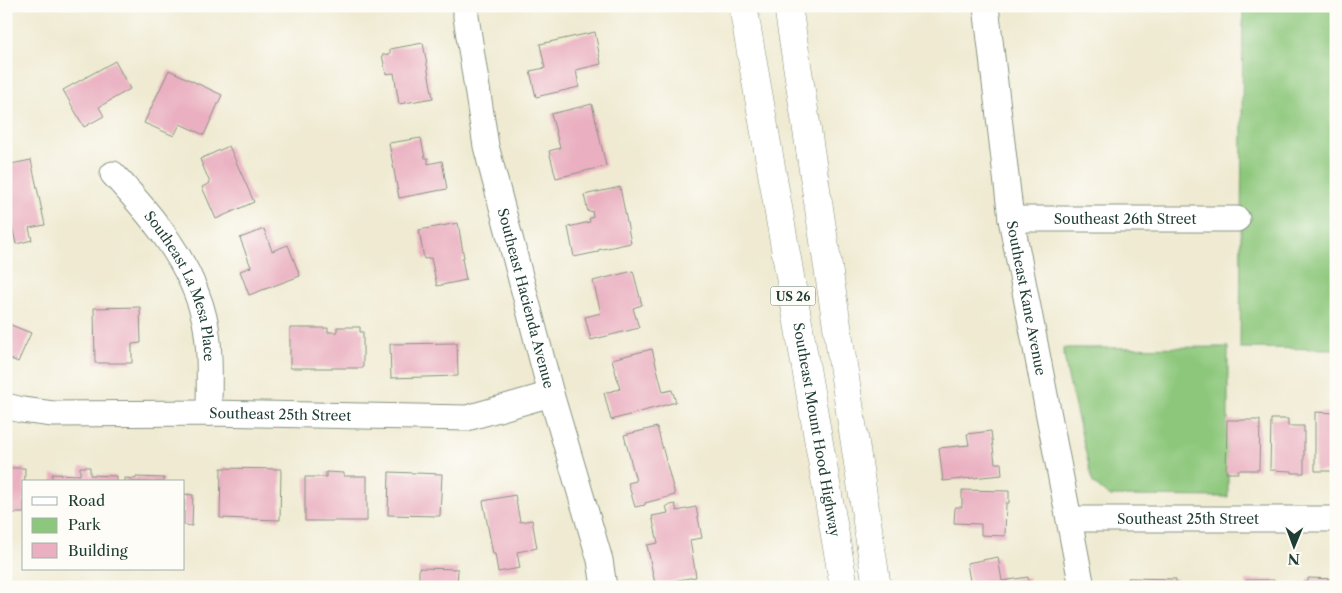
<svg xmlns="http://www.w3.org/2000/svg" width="1342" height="593" viewBox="0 0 1342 593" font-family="'Libre Caslon Text',serif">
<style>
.green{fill:#8dc77c;stroke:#568258}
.building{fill:#eab0c1}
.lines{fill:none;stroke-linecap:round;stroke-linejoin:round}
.street-casing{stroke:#879482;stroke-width:27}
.highway-casing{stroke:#879482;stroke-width:29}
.street{stroke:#fff;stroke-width:25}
.highway{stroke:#fff;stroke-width:28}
.labels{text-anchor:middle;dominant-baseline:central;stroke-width:4.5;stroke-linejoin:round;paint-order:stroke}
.shield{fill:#fdfcf7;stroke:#62766e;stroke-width:1}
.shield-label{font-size:12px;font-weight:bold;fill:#1f3d34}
.street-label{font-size:14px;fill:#1f3d34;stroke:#fdfcf7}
</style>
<rect width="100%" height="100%" fill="#fdfcf7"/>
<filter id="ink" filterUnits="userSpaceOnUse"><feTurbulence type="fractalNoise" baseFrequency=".02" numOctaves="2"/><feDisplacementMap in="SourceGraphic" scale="10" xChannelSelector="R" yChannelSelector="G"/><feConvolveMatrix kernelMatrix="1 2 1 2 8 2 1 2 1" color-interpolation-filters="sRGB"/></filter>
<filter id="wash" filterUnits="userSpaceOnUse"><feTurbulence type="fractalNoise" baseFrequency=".0096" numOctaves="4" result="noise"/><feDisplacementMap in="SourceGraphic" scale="20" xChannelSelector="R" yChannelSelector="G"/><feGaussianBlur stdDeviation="1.12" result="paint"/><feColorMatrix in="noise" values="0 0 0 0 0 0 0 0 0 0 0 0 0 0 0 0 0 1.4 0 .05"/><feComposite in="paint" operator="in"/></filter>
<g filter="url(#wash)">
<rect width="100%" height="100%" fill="#efead1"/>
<path class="green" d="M1243,6H1336V349L1240,348Z
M1228,347V497L1109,496L1093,483L1067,373L1063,348Z"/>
<g id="blocks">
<path class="building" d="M595,32L601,64L576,70L579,87L536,97L530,71L545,68L540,44Z
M423,43L433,98L399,104L394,73L386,74L382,55L390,54V49Z
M115,61L130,89L99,107L104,116L84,127L63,90Z
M169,70L222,95L204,135L180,124L174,136L144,123Z
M592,104L606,166L556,178L549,151L560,148L551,114Z
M421,138L425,158H428V164L442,161L447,189L399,198L389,143Z
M229,146L254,202L216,219L202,187L210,183L200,159Z
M31,160L45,225L29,228L32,240L16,244L10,217H6V165Z
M620,187L631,243L598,250V252L574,257L568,227L590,222L589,219L593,217L592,211L588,212L584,195Z
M458,223L464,258H462L466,280L437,286L431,258L424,259L419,230Z
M264,229L272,251L288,245L300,276L249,295L240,271L251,267L240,238Z
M633,271L642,305L633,308L639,328L591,340L585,317L601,313L593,281Z
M140,307L141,343L132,344V363H95L94,308Z
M6,323L31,333L18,362L6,357Z
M337,327H360V332H363V368H290V328H328V332H337Z
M457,343L458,376L391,378L390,344Z
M652,349L663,392L672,390L676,402L611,420L604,393L620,389L612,359Z
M1315,412L1336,413V471H1315Z
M1271,419H1288V426H1304V473H1292V471L1270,470Z
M1227,420H1260L1259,470H1238V473H1226Z
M657,427L675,495L645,503V505L635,507L628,483L636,481L624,435Z
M991,431L995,463H1001L1002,475L943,481L939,448L969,445L967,434Z
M80,467H90V475L116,476V482H52V474L80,475Z
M6,468H25L24,513H6Z
M221,468L281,469L280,520L220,518Z
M326,472L344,473V476H367V521H305V477H326Z
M389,472L442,474L440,516L388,515Z
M136,477L164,478V482H125V478L136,479Z
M962,490L1009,491V503H1006L1005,536L981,535V524L954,523L955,507H962Z
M184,494L193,495L192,526L184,525Z
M515,495L520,522L532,520L537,548L517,552L520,568L498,572L495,554H493L483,501Z
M675,504L677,511L696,507L702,538L690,540L696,577L655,584L647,545L658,543L652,516L668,513L666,506Z
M998,557L1002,581L1028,577L1030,587H971L967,563Z
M419,568L458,569L457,587H419Z
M1128,578L1176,579V587H1128Z
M1308,578L1336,579V587H1300L1301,582H1308Z
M1246,580H1274V587H1246Z"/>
</g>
</g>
<g filter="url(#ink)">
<use href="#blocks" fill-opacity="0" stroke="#879482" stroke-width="1"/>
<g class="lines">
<g class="street-casing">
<g id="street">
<path id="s1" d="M466,6V17L486,146L551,394L600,560L604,587"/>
<path id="s2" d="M986,6L1011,219L1082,587"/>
<path id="s3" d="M113,174C152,216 192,263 205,321C211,351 209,382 209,413"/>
<path id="s4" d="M1011,219H1237"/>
<path id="s5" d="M6,406L22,410L53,414L209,413L467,418L551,394"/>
<path id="s6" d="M1069,519H1336"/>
</g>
</g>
<g class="highway-casing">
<g id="highway">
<path id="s7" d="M743,6L844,587"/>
<path d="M788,6L877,587"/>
</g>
</g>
<use href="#street" class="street"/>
<use href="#highway" class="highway"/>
</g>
</g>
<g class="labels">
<rect class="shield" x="770.5" y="286.5" width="45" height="19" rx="4"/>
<g class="shield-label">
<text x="793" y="296">US 26</text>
</g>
<g class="street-label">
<text stroke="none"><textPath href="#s4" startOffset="114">Southeast 26th Street</textPath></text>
<text stroke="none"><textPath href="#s3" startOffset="134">Southeast La Mesa Place</textPath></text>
<text stroke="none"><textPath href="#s1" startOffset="299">Southeast Hacienda Avenue</textPath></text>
<text stroke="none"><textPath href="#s2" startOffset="295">Southeast Kane Avenue</textPath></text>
<text stroke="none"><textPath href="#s5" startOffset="275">Southeast 25th Street</textPath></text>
<text stroke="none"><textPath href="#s7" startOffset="430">Southeast Mount Hood Highway</textPath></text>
<text stroke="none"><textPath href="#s6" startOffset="119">Southeast 25th Street</textPath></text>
</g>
</g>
<rect width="1342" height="593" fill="none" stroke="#fdfcf7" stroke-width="25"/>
<rect x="22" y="480" width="162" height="90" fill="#fdfcf7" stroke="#a4b0a9"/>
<rect x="32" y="497" width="25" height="8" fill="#ffffff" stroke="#a4b0a9"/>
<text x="68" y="506" font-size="15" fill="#1f3d34">Road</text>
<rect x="32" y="518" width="25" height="15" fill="#8dc77c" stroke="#a4b0a9"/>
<text x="68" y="530" font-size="15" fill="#1f3d34">Park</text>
<rect x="32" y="543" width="25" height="15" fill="#eab0c1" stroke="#a4b0a9"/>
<text x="68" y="556" font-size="15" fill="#1f3d34">Building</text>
<g transform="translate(1294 546) rotate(181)" stroke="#fdfcf7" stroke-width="4" paint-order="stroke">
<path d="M0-4L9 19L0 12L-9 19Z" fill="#1f3d34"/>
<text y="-8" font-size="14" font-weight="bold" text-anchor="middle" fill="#1f3d34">N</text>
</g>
</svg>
